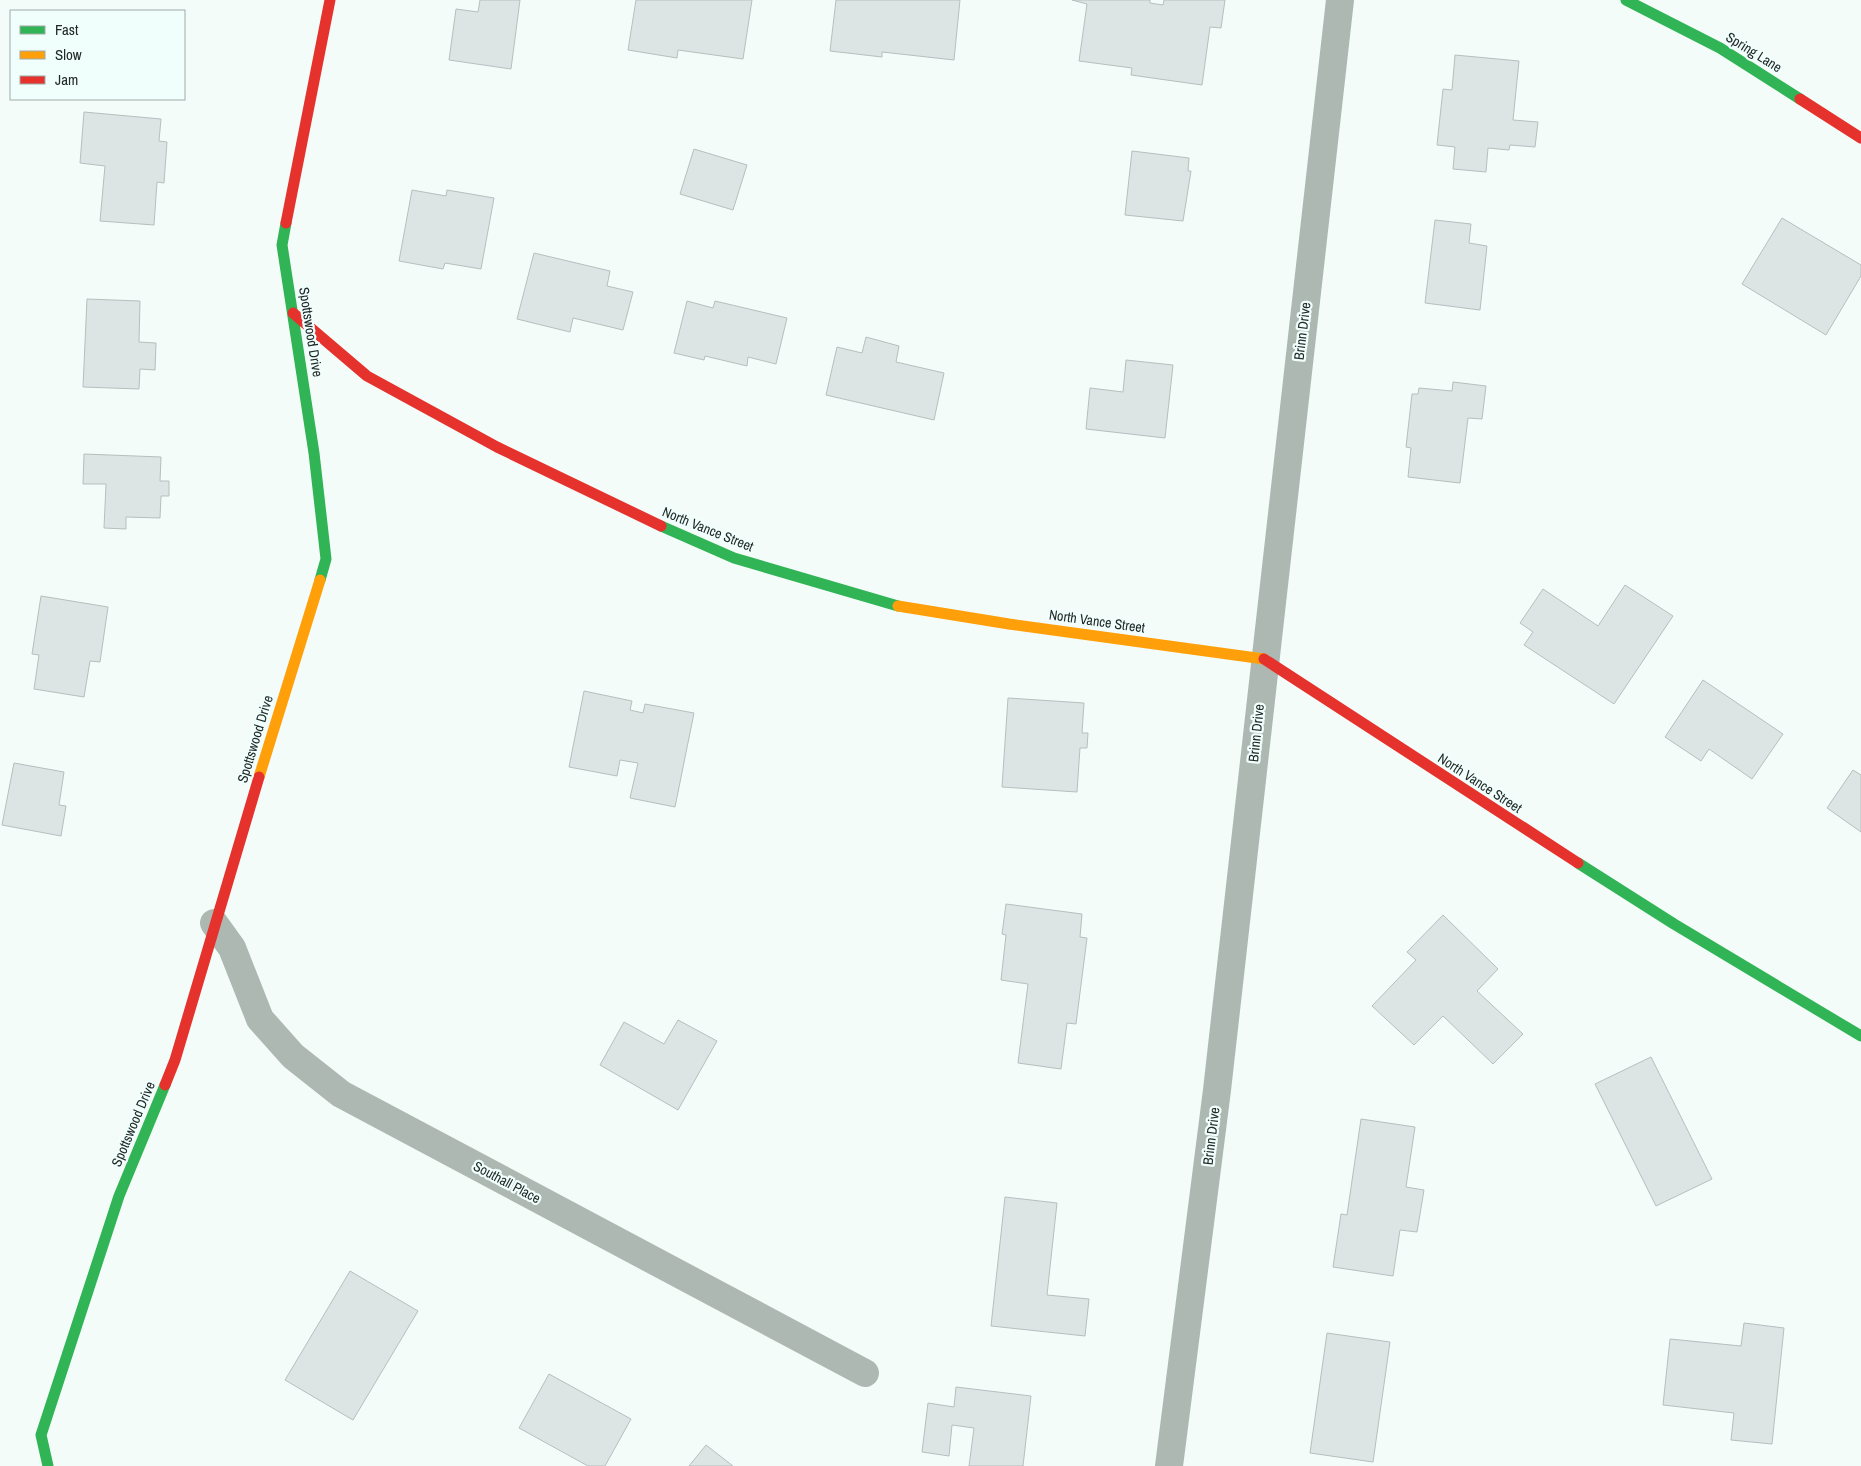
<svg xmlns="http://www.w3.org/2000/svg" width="1861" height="1466" viewBox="0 0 1861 1466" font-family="'Archivo Narrow',sans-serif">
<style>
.building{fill:#dce4e4;stroke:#b7bebe}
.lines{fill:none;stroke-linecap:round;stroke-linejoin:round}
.street{stroke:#aeb8b3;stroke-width:28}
.fast{stroke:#30b455;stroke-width:11}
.slow{stroke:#ff9f0a;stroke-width:11}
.jam{stroke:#e5322d;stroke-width:11}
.labels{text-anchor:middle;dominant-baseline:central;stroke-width:4.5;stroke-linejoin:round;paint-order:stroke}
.street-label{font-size:14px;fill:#222a29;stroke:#f1fffc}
</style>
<rect width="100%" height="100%" fill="#f4fcfa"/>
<path class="building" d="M480,0H520L511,69L449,60L456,9L478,12Z
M636,0H752L743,59L678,50L677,58L628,50Z
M836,0H960L954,60L882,52V57L830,51Z
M1072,0H1150V3L1163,5L1164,0H1225L1221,28L1210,27L1202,85L1131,75L1132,68L1079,61L1087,4Z
M1455,55L1519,61L1513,120L1538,122L1535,147L1510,145L1509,150L1488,148L1486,172L1453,169L1455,147L1437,145L1443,89L1452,90Z
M84,112L161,119L159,141L167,142L164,183L157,182L154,225L100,221L105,166L80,163Z
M694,149L747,165L733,210L680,194Z
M1132,151L1189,158L1188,171H1191L1183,221L1125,215Z
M412,190L446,196L447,190L494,198L481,269L445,263L443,269L399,261Z
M1782,218L1861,265V276L1826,335L1742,284Z
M1435,220L1471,224L1469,243L1487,246L1480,310L1425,303Z
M534,253L610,271L607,286L633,292L623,330L573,318L570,332L517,319Z
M87,299L140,301L139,342L156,343L155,370L140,369L139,389L83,387Z
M687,301L713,308L715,301L787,318L776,364L748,357L747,366L705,356L704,360L674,353Z
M866,337L899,346L896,362L944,373L934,420L826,395L837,347L862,353Z
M1126,360L1173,365L1165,438L1086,429L1090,388L1123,392Z
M1453,382L1486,386L1482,419L1468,418L1460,483L1408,477L1411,448L1406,447L1412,394H1418L1419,388L1452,391Z
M84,454L161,457L160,481H169V496H161L160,518L126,517V529L104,528L106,484H83Z
M1625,585L1673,616L1614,704L1524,645L1533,632L1520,623L1543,589L1598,626Z
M41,596L108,607L100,662L90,661L84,697L34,689L39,655L32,654Z
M1703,680L1783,734L1752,779L1709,749L1701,761L1665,737Z
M584,691L632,701L630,710L643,713L645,704L694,713L675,807L630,798L638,763L620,760L617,776L569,767Z
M1008,698L1084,703L1082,733H1088L1087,748H1080L1077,792L1002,787Z
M14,763L64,772L59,805L66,806L61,836L2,825Z
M1853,770L1861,775V832L1827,808Z
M1006,904L1082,914L1080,937L1087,938L1076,1024L1067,1023L1061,1069L1018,1063L1028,984L1001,980L1006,935L1002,934Z
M1443,915L1498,969L1477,991L1523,1034L1493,1064L1443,1016L1414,1045L1372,1006L1416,960L1407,952Z
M678,1020L717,1041L678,1110L600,1065L624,1022L664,1044Z
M1651,1057L1712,1179L1656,1206L1595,1084Z
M1361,1119L1415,1127L1406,1187L1424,1190L1417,1232L1400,1230L1393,1276L1333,1267L1341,1214L1347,1215Z
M1005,1197L1057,1203L1047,1295L1089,1299L1085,1336L991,1326Z
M350,1271L418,1311L353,1420L285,1380Z
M1744,1323L1784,1328L1772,1444L1731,1440L1734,1413L1663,1405L1670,1339L1741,1346Z
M1327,1333L1390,1342L1373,1462L1310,1453Z
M549,1374L631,1419L605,1466H588L519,1428Z
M956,1387L1031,1396L1023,1466H969L974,1428L952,1425L949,1456L922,1452L928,1403L954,1407Z
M706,1445L733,1466H689Z"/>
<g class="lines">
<path class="street" d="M214,923L232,948L260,1019L293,1056L341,1094L865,1373
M1169,1466L1217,1090L1340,0"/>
<path class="fast" d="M1626,0L1720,48L1800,99
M286,223L282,245L314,453L326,559L320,580
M661,526L734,558L898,606
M1578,863L1674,924L1861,1036
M48,1466L41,1435L119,1196L165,1085"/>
<path class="slow" d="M898,606L1009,624L1264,659
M259,777L320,580"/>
<path class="jam" d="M1800,99L1861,138
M286,223L330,0
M293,313L367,376L497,447L661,526
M1264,659L1578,863
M165,1085L175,1060L259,777"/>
</g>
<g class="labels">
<g class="street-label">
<text transform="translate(1754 52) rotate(32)">Spring Lane</text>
<text transform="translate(1302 331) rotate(-83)">Brinn Drive</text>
<text transform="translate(311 332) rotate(81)">Spottswood Drive</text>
<text transform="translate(708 529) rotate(22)">North Vance Street</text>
<text transform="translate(1097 621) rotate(8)">North Vance Street</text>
<text transform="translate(1256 733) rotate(-84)">Brinn Drive</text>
<text transform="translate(255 739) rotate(-73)">Spottswood Drive</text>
<text transform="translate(1480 783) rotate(33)">North Vance Street</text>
<text transform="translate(133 1124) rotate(-67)">Spottswood Drive</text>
<text transform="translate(1211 1136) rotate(-83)">Brinn Drive</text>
<text transform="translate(507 1182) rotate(28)">Southall Place</text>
</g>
</g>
<rect x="10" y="10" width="175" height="90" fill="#f1fffc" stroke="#9eaaa8"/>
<rect x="20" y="26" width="25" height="8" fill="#30b455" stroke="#9eaaa8"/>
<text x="55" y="35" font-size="15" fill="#222a29">Fast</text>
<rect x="20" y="51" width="25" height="8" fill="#ff9f0a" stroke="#9eaaa8"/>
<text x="55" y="60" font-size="15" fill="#222a29">Slow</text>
<rect x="20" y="76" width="25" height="8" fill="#e5322d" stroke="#9eaaa8"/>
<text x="55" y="85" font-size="15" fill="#222a29">Jam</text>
</svg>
